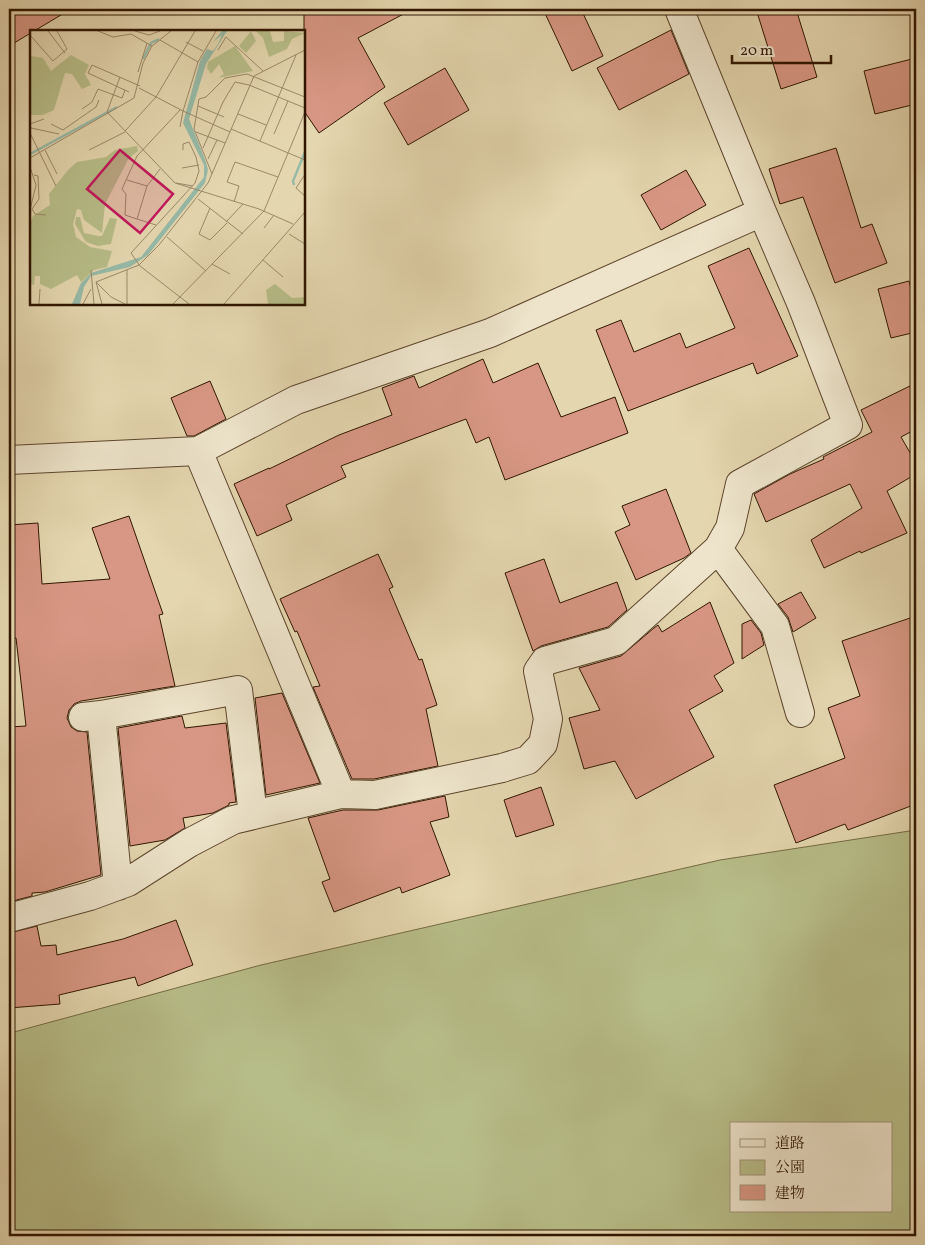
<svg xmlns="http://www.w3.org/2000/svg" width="925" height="1245" viewBox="0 0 925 1245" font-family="Vollkorn,'Noto Serif JP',serif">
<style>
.green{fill:#b7bd88;stroke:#746a44;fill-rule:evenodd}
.building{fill:#d89784;stroke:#301600}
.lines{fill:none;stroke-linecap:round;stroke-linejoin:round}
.minor-casing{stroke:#5d462c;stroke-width:30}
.minor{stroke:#ede4cb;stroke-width:28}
.inset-river{fill:none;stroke:#96baa7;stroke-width:2.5}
.inset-road{fill:none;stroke:#9c8969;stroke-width:1}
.view{fill:#c2185b;fill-opacity:0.15;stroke:#c2185b;stroke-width:2.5}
.inset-edge{fill:none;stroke:#301600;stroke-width:2.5}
</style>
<rect width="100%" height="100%" fill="#e4d6af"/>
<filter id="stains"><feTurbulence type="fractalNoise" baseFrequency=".004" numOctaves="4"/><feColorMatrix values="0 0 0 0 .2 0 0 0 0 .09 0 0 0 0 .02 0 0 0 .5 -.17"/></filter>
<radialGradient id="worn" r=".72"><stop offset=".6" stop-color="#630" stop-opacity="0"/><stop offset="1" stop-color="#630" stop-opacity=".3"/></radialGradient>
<path class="green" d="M916,830V1236H9V1030L14,1032L261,965L720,860ZM731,1124H891V1211H731Z"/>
<path class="building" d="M9,9H71L9,46Z
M304,9H413L358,38L385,87L319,133L304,111Z
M543,9H581L603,56L572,71Z
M756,9H796L817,77L781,89Z
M671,30L689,74L619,110L597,68Z
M916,58V104L875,114L864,71Z
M445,68L469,110L408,145L384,103Z
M836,148L861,228L872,224L887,263L835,283L803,197L780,204L769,169Z
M686,170L706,205L661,230L641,195Z
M749,248L798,356L757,374L753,363L628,411L596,330L621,320L634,352L680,333L686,348L735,328L708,266Z
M909,281L916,308V332L891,338L878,289Z
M483,359L493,383L538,363L561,417L615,397L628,433L505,480L489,437L476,443L466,419L341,466L346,477L286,505L292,520L257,536L234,484L269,468V469L339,435L392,415L382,388L414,376L419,388Z
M210,381L226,419L194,436H187L171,398Z
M916,383V429L901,437L916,463V474L887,491L907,533L861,553L860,551L824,568L811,540L862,508L850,484L766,522L754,494L790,474L824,459L823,457L872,432L861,410Z
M666,489L691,553L684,558L636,580L615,532L630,525L622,506Z
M129,516L163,614L159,615L175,686L81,701L74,704L69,710L67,718L71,727L77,731L87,732L101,875L45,892L32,893V896L9,902V727L26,726L16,638L9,639V525L38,523L42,584L110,579L92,528Z
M378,554L393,587L389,589L419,660L422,659L437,705L426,709L438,766L374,779H352L313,687L320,686L297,631L295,632L280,599Z
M544,559L560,603L617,582L627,610L608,627L541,646L533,651L505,573Z
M801,592L816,618L793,632L788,617L778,604Z
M710,602L734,663L714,676L723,691L689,710L714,757L636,799L615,761L584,769L569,718L600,710L579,668L621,656L654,628L658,625L662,632Z
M916,616V804L848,830L845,824L796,843L774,785L845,758L828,708L860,696L842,641Z
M751,620L761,633L764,645L742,659V624Z
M282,693L320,783L266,795L255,698Z
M182,716L185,728L226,723L236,802L229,803V805L213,813L183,818L185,828L165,840L130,846L118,728Z
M541,787L554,825L516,837L504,800Z
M445,796L449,817L430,822L450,875L402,893L400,887L334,912L322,882L330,879L308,818L343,810H378Z
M176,920L193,965L138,986L135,977L59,995L60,1004L9,1008V933L37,926L41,946L56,945L57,955L123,939Z"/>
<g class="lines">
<g class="minor-casing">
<path id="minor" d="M198,451L341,794
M9,460L198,451L296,400L490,333L762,212L679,9
M718,549L775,626L800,713
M101,715L118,886
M83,717L101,715L238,690L253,815
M9,918L90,896L128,882L189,843L233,820L341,794L375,795L502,768L528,760L543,744L548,719L538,671L545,661L616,641L718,549L730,528L740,484L848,425L801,303L762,212"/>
</g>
<use href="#minor" class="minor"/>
</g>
<g transform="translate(30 30)">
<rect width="275" height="275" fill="#e4d6af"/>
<path d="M221,1L226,11L216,23L209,16ZM226,1H240L243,12L254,11V1L275,3L262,9L257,19L239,27L233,8ZM205,16L223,41L188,48L177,56L194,44L189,34L181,44L177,38L178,32ZM0,22L1,26L13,28L21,41L41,25L59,35L55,44L61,55L52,59L42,44L35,43L24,80L13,85H0ZM107,116L108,121L99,128L75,174L72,203L54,190L51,180L47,179L43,194L46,207L60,217L82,221L77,237L64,240L51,252L47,245L21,259L10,254V246H5L4,255L0,254V193L3,186L20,175L19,164L38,140L47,132L76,127L85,120ZM46,187H50L54,203L68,206H72L80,188L87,189L81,214L68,216L56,212L45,194ZM245,254L262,268L275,267V274H238L236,260Z" fill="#b7bd88"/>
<path d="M192,1H197L176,34L159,89L176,132L178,140L175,153L118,225L100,237L61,246L54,257L50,274H42L51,253L61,243L111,227L174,147V135L153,93L170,31L177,19L183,21L188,14L192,5L183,12Z" fill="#96baa7"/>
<path class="inset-river" d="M113,29L121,13L129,9M0,124L87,77M264,155L263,151L275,122"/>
<path class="inset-road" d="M18,1L35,23M68,1L83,7L101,4L122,16M105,1L119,5L130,1M186,1L168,32L153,81L200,102M0,5L23,31L37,19L27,1M130,10L168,32M156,12L173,21M188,20L196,7L233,41M108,42L117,13M90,47L77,82L145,153L229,179L263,194M109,58L153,81L150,97M99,62L58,43L62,35L110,56M168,76L194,87M52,79L62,72L68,59L92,68L95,60M208,84L236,95M14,89L0,94L1,98L29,104M21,94L33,100L66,77L69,70M201,99L275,130M95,101L126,67L165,1M166,102L195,113M0,103L26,156M244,104L258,71M230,111L266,25M173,118L193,72L205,52L219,55L275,78M15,120L27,144M59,120L95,102M153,120V114L159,112L166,127L169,141L165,153L101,223L110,236L159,274M0,128L104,68L113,33L122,16L141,1M178,129L187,110M0,137L6,155L0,180M152,138L169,135M182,144L164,99L169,69L176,67L195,48L217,44L275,67M4,145L8,146L9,169L2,179L5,184L16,185M274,146L266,158L275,166M97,150L117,156M146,153L163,156M168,169L213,204M204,172L209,156L197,152L205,132L248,147M180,178L169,204L180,210L197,193M107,189L95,185L96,164L92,159L107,126L150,80M196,192L213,174M126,195L107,189L117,156L130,139M234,198L244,185M259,204L275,214M137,207L176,241M233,230L253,247M182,234L200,244M61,240L64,274M66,252L109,235L129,215L178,153L224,46L275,20M66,252L81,267L95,274M66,252L72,274M9,274L10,259M53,274L61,259M97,274V240M143,274L234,181L275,82M194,274L275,182"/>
<path class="view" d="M90,120L143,164L110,203L57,159Z"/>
<rect width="275" height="275" class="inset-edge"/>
</g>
<rect width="925" height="1245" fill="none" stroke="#e4d6af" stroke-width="30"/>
<rect x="10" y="10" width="905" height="1225" fill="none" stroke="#301600" stroke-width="2.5"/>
<rect x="15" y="15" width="895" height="1215" fill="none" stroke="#301600"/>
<rect x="730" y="1122" width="162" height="90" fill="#ede4cb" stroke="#a1927a"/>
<rect x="740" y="1139" width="25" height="8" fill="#ede4cb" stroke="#a1927a"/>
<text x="775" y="1148" font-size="15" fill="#301600">道路</text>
<rect x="740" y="1160" width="25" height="15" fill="#b7bd88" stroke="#a1927a"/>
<text x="775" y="1172" font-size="15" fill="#301600">公園</text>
<rect x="740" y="1185" width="25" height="15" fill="#d89784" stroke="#a1927a"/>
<text x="775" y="1198" font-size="15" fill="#301600">建物</text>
<path d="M732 55v8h99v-8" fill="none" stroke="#301600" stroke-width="2.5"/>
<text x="740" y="55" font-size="15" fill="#301600" stroke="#ede4cb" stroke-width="4" paint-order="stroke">20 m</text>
<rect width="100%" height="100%" filter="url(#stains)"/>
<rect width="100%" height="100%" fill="url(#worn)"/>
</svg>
